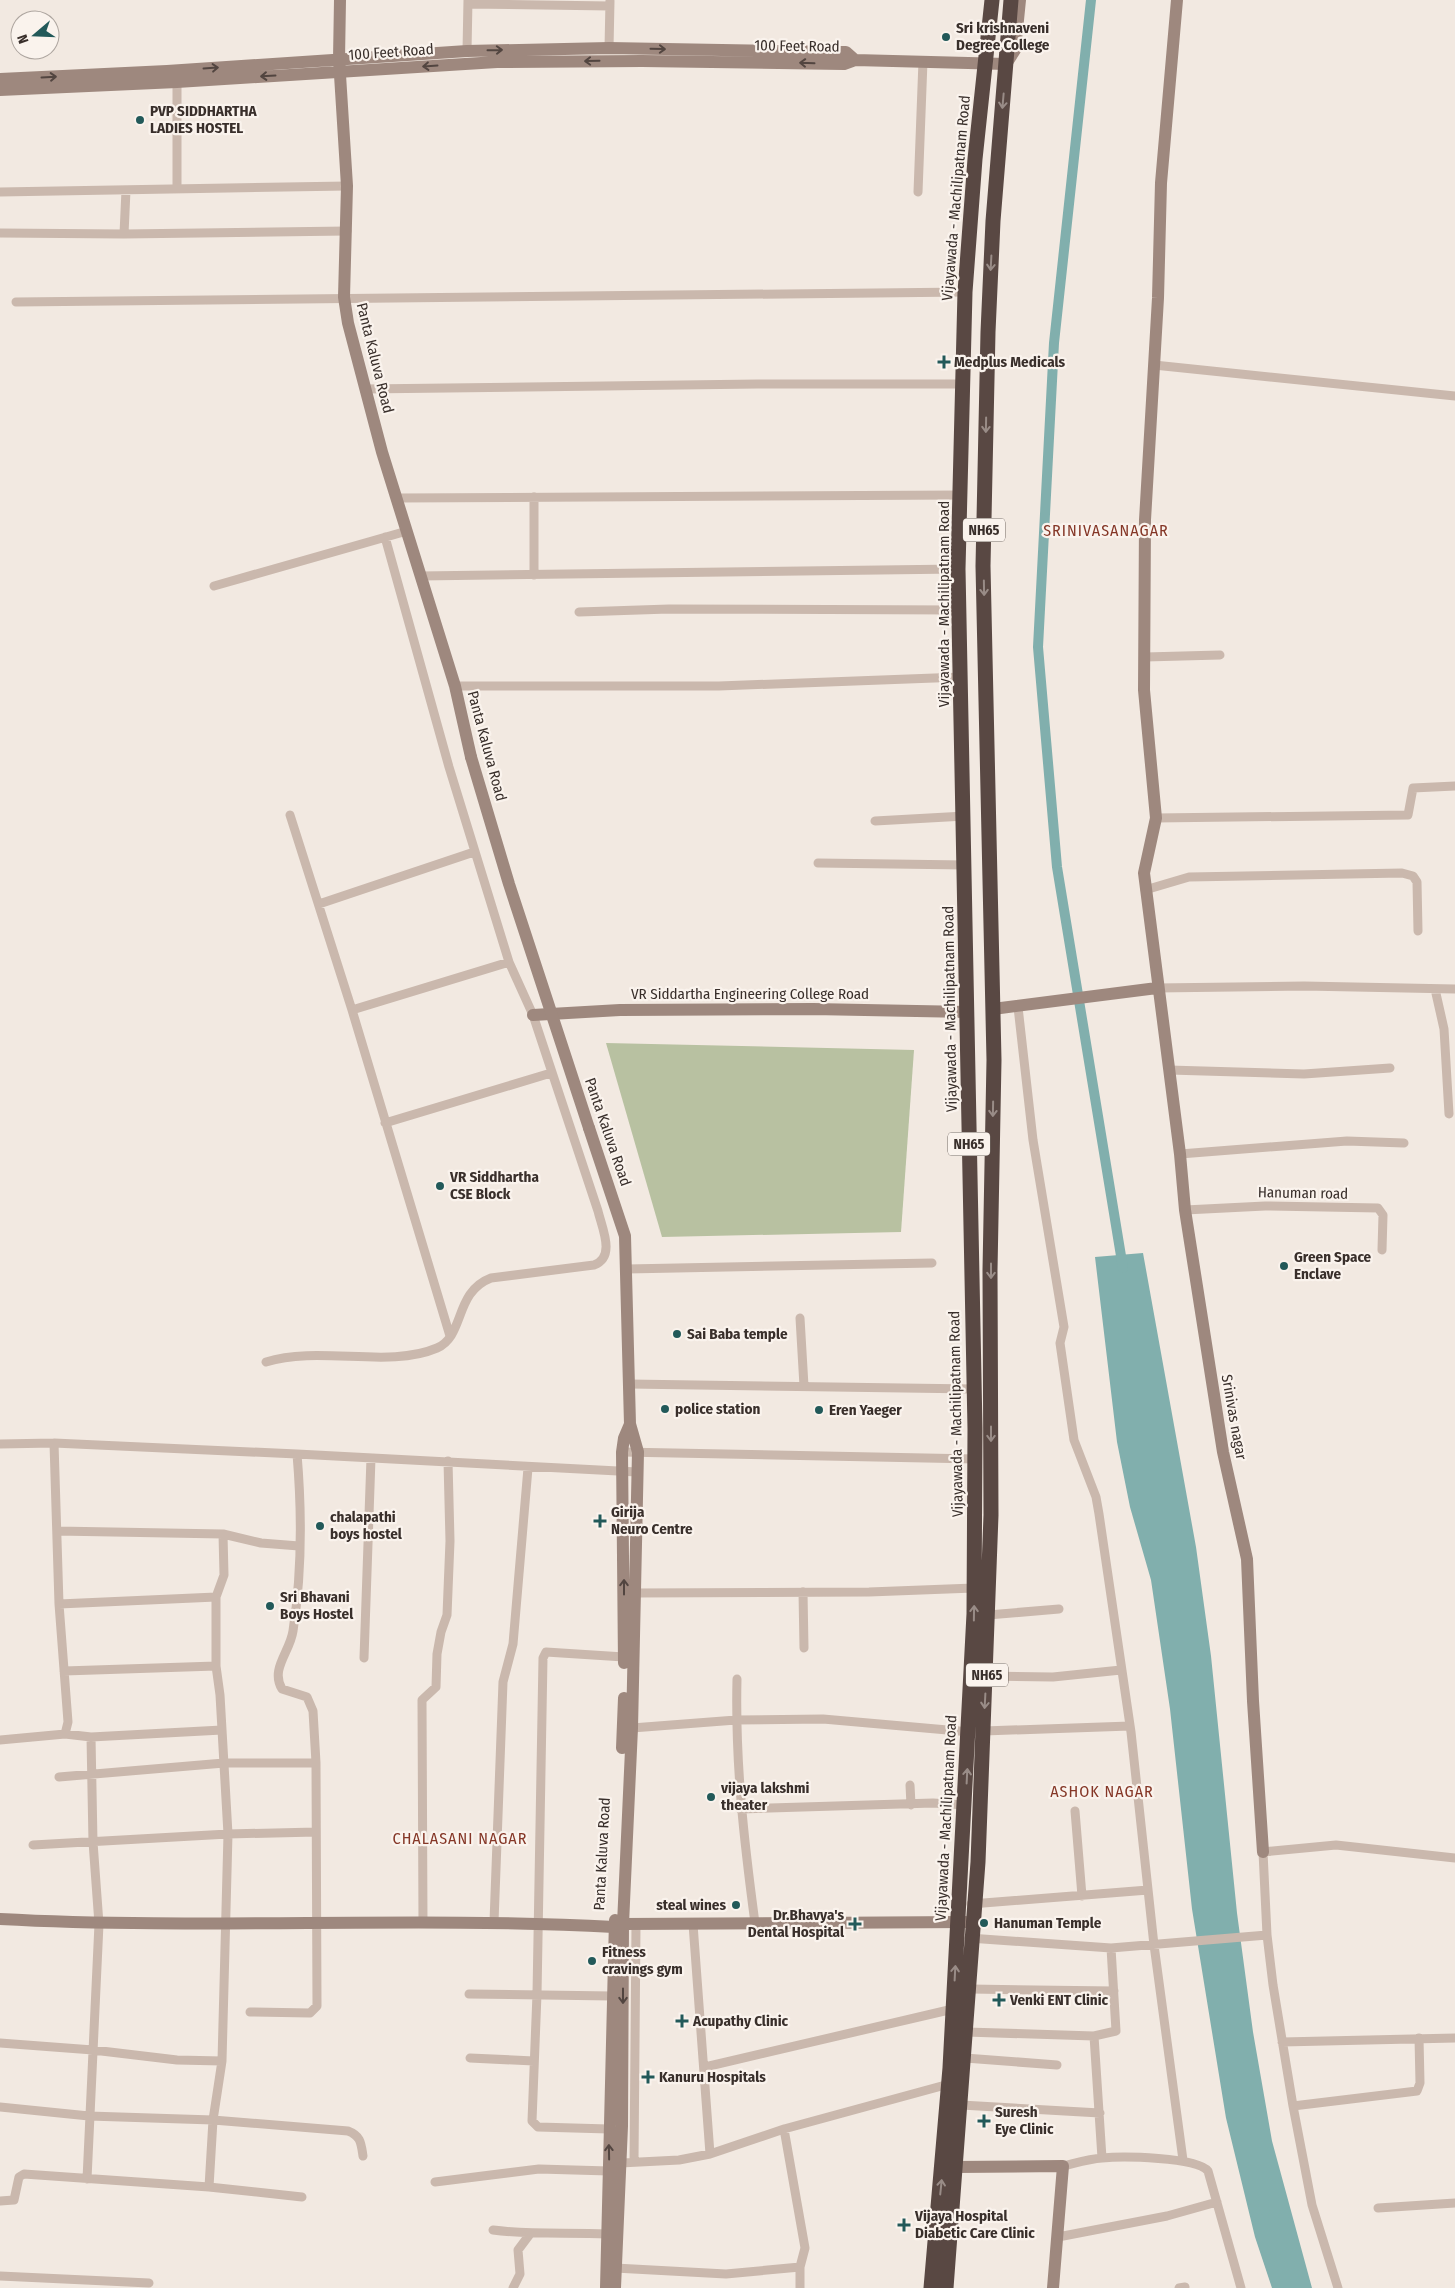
<svg xmlns="http://www.w3.org/2000/svg" width="1455" height="2288" viewBox="0 0 1455 2288" font-family="'Fira Sans Condensed',sans-serif">
<style>
.green{fill:#b8c1a1}
.water{fill:#81afad}
.lines{fill:none;stroke-linecap:round;stroke-linejoin:round}
.canal{stroke:#81afad;stroke-width:10}
.street{stroke:#cab8ad;stroke-width:9}
.secondary{stroke:#9e887e;stroke-width:12}
.highway{stroke:#594843;stroke-width:15}
.secondary-bridge{stroke:#9e887e;stroke-width:12}
.oneway{stroke:#524540}
.oneway2{stroke:#998c87}
.poi-dot{fill:#225959;stroke:#faf3ed;stroke-width:2}
.labels{text-anchor:middle;dominant-baseline:central;stroke-width:4.5;stroke-linejoin:round;paint-order:stroke}
.shield{fill:#faf3ed;stroke:#736a65;stroke-width:1}
.shield-label{font-size:14px;font-weight:bold;fill:#392f2b}
.poi-label{font-size:15px;font-weight:bold;fill:#392f2b;stroke:#faf3ed;text-anchor:start}
.street-label{font-size:15px;fill:#392f2b;stroke:#faf3ed}
.neighbourhood-label{font-size:16px;letter-spacing:1px;fill:#853727;stroke:#faf3ed}
</style>
<rect width="100%" height="100%" fill="#f2e9e1"/>
<path class="green" d="M606,1043L914,1050L901,1232L662,1237Z"/>
<path class="water" d="M1143,1253L1196,1547L1211,1656L1237,1913L1253,2032L1272,2141L1312,2288H1272L1255,2237L1226,2118L1192,1909L1170,1709L1151,1580L1130,1507L1117,1442L1095,1257Z"/>
<g class="lines">
<path class="canal" d="M1091,0L1054,343L1038,647L1057,867L1123,1268"/>
<path class="street" d="M468,4L610,6
M609,48L610,1
M467,51L468,0
M177,189V82
M0,192L347,186
M918,192L923,61
M0,233L124,234L347,231
M124,234L126,190
M16,302L965,292
M1154,365L1455,396
M365,389L758,384H962
M534,497V575
M398,498L961,495
M420,576L958,569
M214,586L407,531
M579,612L669,609L959,610
M1145,657L1220,655
M455,686H719L961,677
M290,815L352,1010L450,1336
M1156,818L1408,815L1413,788L1455,786
M875,821L965,816
M818,863L966,865
M1145,890L1189,877L1402,873L1413,876L1417,882L1418,931
M319,904L474,852
M1157,988L1304,986L1455,989
M1435,989L1444,1029L1449,1114
M1018,1007L1033,1140L1064,1327L1060,1343L1074,1440L1096,1497L1099,1514L1131,1732L1154,1945L1183,2160
M352,1010L509,962
M1169,1070L1304,1074L1390,1068
M385,1123L551,1073
M1180,1154L1347,1141L1404,1143
M1185,1210L1265,1206L1378,1208L1383,1215L1382,1250
M627,1269L932,1263
M800,1318L804,1386
M266,1362C320,1345 388,1369 437,1348C465,1336 454,1292 491,1278L594,1265C616,1257 602,1228 598,1211L533,1015L509,962L449,767L385,537
M629,1384L974,1389
M54,1443L59,1604L68,1722L65,1734
M0,1444L54,1443L297,1454L637,1472
M622,1452L976,1459
M57,1531L223,1534L261,1543L299,1546
M803,1592L804,1648
M635,1593L869,1592L974,1588
M59,1604L216,1597L224,1575L223,1534
M988,1615L1059,1609
M364,1658L371,1458
M64,1671L216,1666
M987,1676L1053,1677L1121,1670
M737,1679C735,1762 744,1841 755,1923
M632,1728L736,1720L823,1719L970,1732
M984,1731L1130,1726
M91,1737L222,1730
M0,1740L65,1734L91,1737L93,1842L99,1924L87,2179
M59,1777L224,1763H316
M910,1785L911,1805
M740,1809L933,1803L965,1805
M1075,1811L1082,1896
M33,1845L228,1834L316,1832
M971,1904L1148,1890
M423,1922L422,1700L436,1687L437,1654L441,1632L447,1615L450,1541L448,1461
M494,1922L503,1682L513,1644L528,1468
M693,1924L710,2154
M969,1938L1111,1948L1267,1935
M970,1989L1114,1991
M469,1994L612,1996
M250,2012L310,2013L317,2006L316,1763L313,1711L307,1697L282,1689C270,1669 290,1652 293,1631C302,1573 302,1513 297,1454
M966,2032L1094,2036L1102,2158
M1094,2036L1116,2031L1111,1948
M1282,2042L1455,2038
M0,2043L93,2050L177,2060L222,2061
M470,2058L534,2061
M965,2058L1057,2065
M705,2067L953,2009
M961,2105L1100,2113
M1293,2106L1417,2091L1420,2083L1419,2038
M0,2107L89,2116L213,2120L348,2131C361,2136 361,2143 363,2156
M609,2129L538,2127L532,2121L537,1994L543,1658L546,1652L624,1657
M784,2129L805,2248L800,2267V2288
M634,2162L636,1925
M620,2163L679,2160L710,2154L784,2129L949,2084
M1063,2166C1076,2163 1089,2159 1102,2158C1122,2156 1197,2157 1208,2171L1241,2288
M435,2182L539,2169L609,2171
M209,2187L302,2197
M0,2201L14,2200L19,2177L24,2174L209,2187L213,2120L222,2061L228,1834L220,1695L216,1666V1597
M1378,2208L1455,2203
M493,2230C531,2235 569,2232 607,2234
M1058,2237L1167,2216L1217,2202
M615,2268L726,2274L800,2267
M0,2276L149,2283
M513,2288L520,2274L518,2250L530,2234
M1179,2288L1185,2287
M1338,2288L1312,2205L1293,2106L1273,1985L1267,1935L1263,1852L1336,1845L1455,1858"/>
<path class="secondary" d="M340,0L339,59L347,186L344,297L348,323L382,452L455,686L471,757
M1177,0L1161,183L1158,298L1145,520L1144,690L1156,818L1144,873L1180,1154L1185,1210L1223,1452L1247,1559L1253,1701L1263,1852
M0,79L167,71L467,51L609,48L837,52H846L855,60
M0,90L177,82L497,62L642,61L844,64L855,60L1006,64L1015,50L1020,0
M993,1009L1157,988
M533,1015L620,1010L813,1009L968,1012
M589,1128L625,1236L630,1424L638,1452L632,1728L623,1924L622,2126L615,2288
M624,1663L622,1452L624,1438L630,1424
M622,1748L624,1698
M0,1919C205,1930 410,1916 614,1927L623,1924L966,1922
M956,2167L1063,2166L1053,2288
M606,2288L615,1920"/>
<path class="highway" d="M931,2288L950,2068L974,1614L975,1429L958,569L965,292L975,159L992,0
M946,2288L978,1862L991,1515L990,1270L994,1060L983,566L988,332L993,221L1011,0"/>
<path class="secondary-bridge" d="M471,757L509,884L589,1128"/>
</g>
<defs><path id="oneway-shaft" d="M-6 0H5M1.5-3L5.5 0L1.5 3" fill="none" stroke-width="1.6" stroke-linecap="round" stroke-linejoin="round" transform="scale(1.25)"/></defs>
<g class="oneway">
<use href="#oneway-shaft" transform="translate(658 49) rotate(1)"/>
<use href="#oneway-shaft" transform="translate(495 50) rotate(-1)"/>
<use href="#oneway-shaft" transform="translate(592 61) rotate(179)"/>
<use href="#oneway-shaft" transform="translate(807 63) rotate(-178)"/>
<use href="#oneway-shaft" transform="translate(430 66) rotate(176)"/>
<use href="#oneway-shaft" transform="translate(211 68) rotate(-4)"/>
<use href="#oneway-shaft" transform="translate(268 76) rotate(177)"/>
<use href="#oneway-shaft" transform="translate(49 77) rotate(-3)"/>
<use href="#oneway-shaft" transform="translate(624 1587) rotate(-90)"/>
<use href="#oneway-shaft" transform="translate(623 1996) rotate(90)"/>
<use href="#oneway-shaft" transform="translate(609 2152) rotate(-91)"/>
</g>
<g class="oneway2">
<use href="#oneway-shaft" transform="translate(1003 101) rotate(95)"/>
<use href="#oneway-shaft" transform="translate(991 263) rotate(93)"/>
<use href="#oneway-shaft" transform="translate(986 425) rotate(91)"/>
<use href="#oneway-shaft" transform="translate(984 588) rotate(89)"/>
<use href="#oneway-shaft" transform="translate(993 1109) rotate(91)"/>
<use href="#oneway-shaft" transform="translate(991 1271) rotate(90)"/>
<use href="#oneway-shaft" transform="translate(991 1434) rotate(90)"/>
<use href="#oneway-shaft" transform="translate(974 1613) rotate(-89)"/>
<use href="#oneway-shaft" transform="translate(985 1701) rotate(93)"/>
<use href="#oneway-shaft" transform="translate(967 1776) rotate(-87)"/>
<use href="#oneway-shaft" transform="translate(955 1973) rotate(-87)"/>
<use href="#oneway-shaft" transform="translate(941 2187) rotate(-84)"/>
</g>
<g class="poi-dot">
<circle cx="946" cy="37" r="5"/>
<circle cx="140" cy="120" r="5"/>
<path d="M941.5 354.5h5v5h5v5h-5v5h-5v-5h-5v-5h5z"/>
<circle cx="440" cy="1186" r="5"/>
<circle cx="1284" cy="1266" r="5"/>
<circle cx="677" cy="1334" r="5"/>
<circle cx="665" cy="1409" r="5"/>
<circle cx="819" cy="1410" r="5"/>
<path d="M597.5 1513.5h5v5h5v5h-5v5h-5v-5h-5v-5h5z"/>
<circle cx="320" cy="1526" r="5"/>
<circle cx="270" cy="1606" r="5"/>
<circle cx="711" cy="1797" r="5"/>
<circle cx="736" cy="1905" r="5"/>
<circle cx="984" cy="1923" r="5"/>
<path d="M852.5 1916.5h5v5h5v5h-5v5h-5v-5h-5v-5h5z"/>
<circle cx="592" cy="1961" r="5"/>
<path d="M996.5 1992.5h5v5h5v5h-5v5h-5v-5h-5v-5h5z"/>
<path d="M679.5 2013.5h5v5h5v5h-5v5h-5v-5h-5v-5h5z"/>
<path d="M645.5 2069.5h5v5h5v5h-5v5h-5v-5h-5v-5h5z"/>
<path d="M981.5 2113.5h5v5h5v5h-5v5h-5v-5h-5v-5h5z"/>
<path d="M901.5 2217.5h5v5h5v5h-5v5h-5v-5h-5v-5h5z"/>
</g>
<g class="labels">
<g class="shield">
<rect x="963" y="518.5" width="42" height="23" rx="4"/>
<rect x="948" y="1132.5" width="42" height="23" rx="4"/>
<rect x="966" y="1663.5" width="42" height="23" rx="4"/>
</g>
<g class="shield-label">
<text x="984" y="530">NH65</text>
<text x="969" y="1144">NH65</text>
<text x="987" y="1675">NH65</text>
</g>
<g class="poi-label">
<text x="956" y="28">Sri krishnaveni<tspan x="956" dy="17">Degree College</tspan></text>
<text x="150" y="111">PVP SIDDHARTHA<tspan x="150" dy="17">LADIES HOSTEL</tspan></text>
<text x="954" y="362">Medplus Medicals</text>
<text x="450" y="1177">VR Siddhartha<tspan x="450" dy="17">CSE Block</tspan></text>
<text x="1294" y="1257">Green Space<tspan x="1294" dy="17">Enclave</tspan></text>
<text x="687" y="1334">Sai Baba temple</text>
<text x="675" y="1409">police station</text>
<text x="829" y="1410">Eren Yaeger</text>
<text x="611" y="1512">Girija<tspan x="611" dy="17">Neuro Centre</tspan></text>
<text x="330" y="1517">chalapathi<tspan x="330" dy="17">boys hostel</tspan></text>
<text x="280" y="1597">Sri Bhavani<tspan x="280" dy="17">Boys Hostel</tspan></text>
<text x="721" y="1788">vijaya lakshmi<tspan x="721" dy="17">theater</tspan></text>
<text x="726" y="1905" text-anchor="end">steal wines</text>
<text x="844" y="1915" text-anchor="end">Dr.Bhavya's<tspan x="844" dy="17">Dental Hospital</tspan></text>
<text x="994" y="1923">Hanuman Temple</text>
<text x="602" y="1952">Fitness<tspan x="602" dy="17">cravings gym</tspan></text>
<text x="1010" y="2000">Venki ENT Clinic</text>
<text x="693" y="2021">Acupathy Clinic</text>
<text x="659" y="2077">Kanuru Hospitals</text>
<text x="995" y="2112">Suresh<tspan x="995" dy="17">Eye Clinic</tspan></text>
<text x="915" y="2216">Vijaya Hospital<tspan x="915" dy="17">Diabetic Care Clinic</tspan></text>
</g>
<g class="street-label">
<text transform="translate(797 46) rotate(1)">100 Feet Road</text>
<text transform="translate(391 52) rotate(-4)">100 Feet Road</text>
<text transform="translate(956 198) rotate(-85)">Vijayawada - Machilipatnam Road</text>
<text transform="translate(375 358) rotate(76)">Panta Kaluva Road</text>
<text transform="translate(944 604) rotate(-90)">Vijayawada - Machilipatnam Road</text>
<text transform="translate(487 746) rotate(75)">Panta Kaluva Road</text>
<text x="750" y="994">VR Siddartha Engineering College Road</text>
<text transform="translate(950 1009) rotate(-91)">Vijayawada - Machilipatnam Road</text>
<text transform="translate(608 1132) rotate(71)">Panta Kaluva Road</text>
<text transform="translate(1303 1193) rotate(1)">Hanuman road</text>
<text transform="translate(956 1414) rotate(-91)">Vijayawada - Machilipatnam Road</text>
<text transform="translate(1234 1417) rotate(80)">Srinivas nagar</text>
<text transform="translate(946 1818) rotate(-87)">Vijayawada - Machilipatnam Road</text>
<text transform="translate(602 1854) rotate(-87)">Panta Kaluva Road</text>
</g>
<g class="neighbourhood-label">
<text x="1106" y="530">SRINIVASANAGAR</text>
<text x="1102" y="1791">ASHOK NAGAR</text>
<text x="460" y="1838">CHALASANI NAGAR</text>
</g>
</g>
<g transform="translate(35 35) rotate(251)"><circle r="24" fill="#faf3ed" stroke="#ada59f"/>
<path d="M0-4L9 19L0 12L-9 19Z" fill="#225959"/>
<text y="-8" font-size="14" font-weight="bold" text-anchor="middle" fill="#392f2b">N</text>
</g>
</svg>
